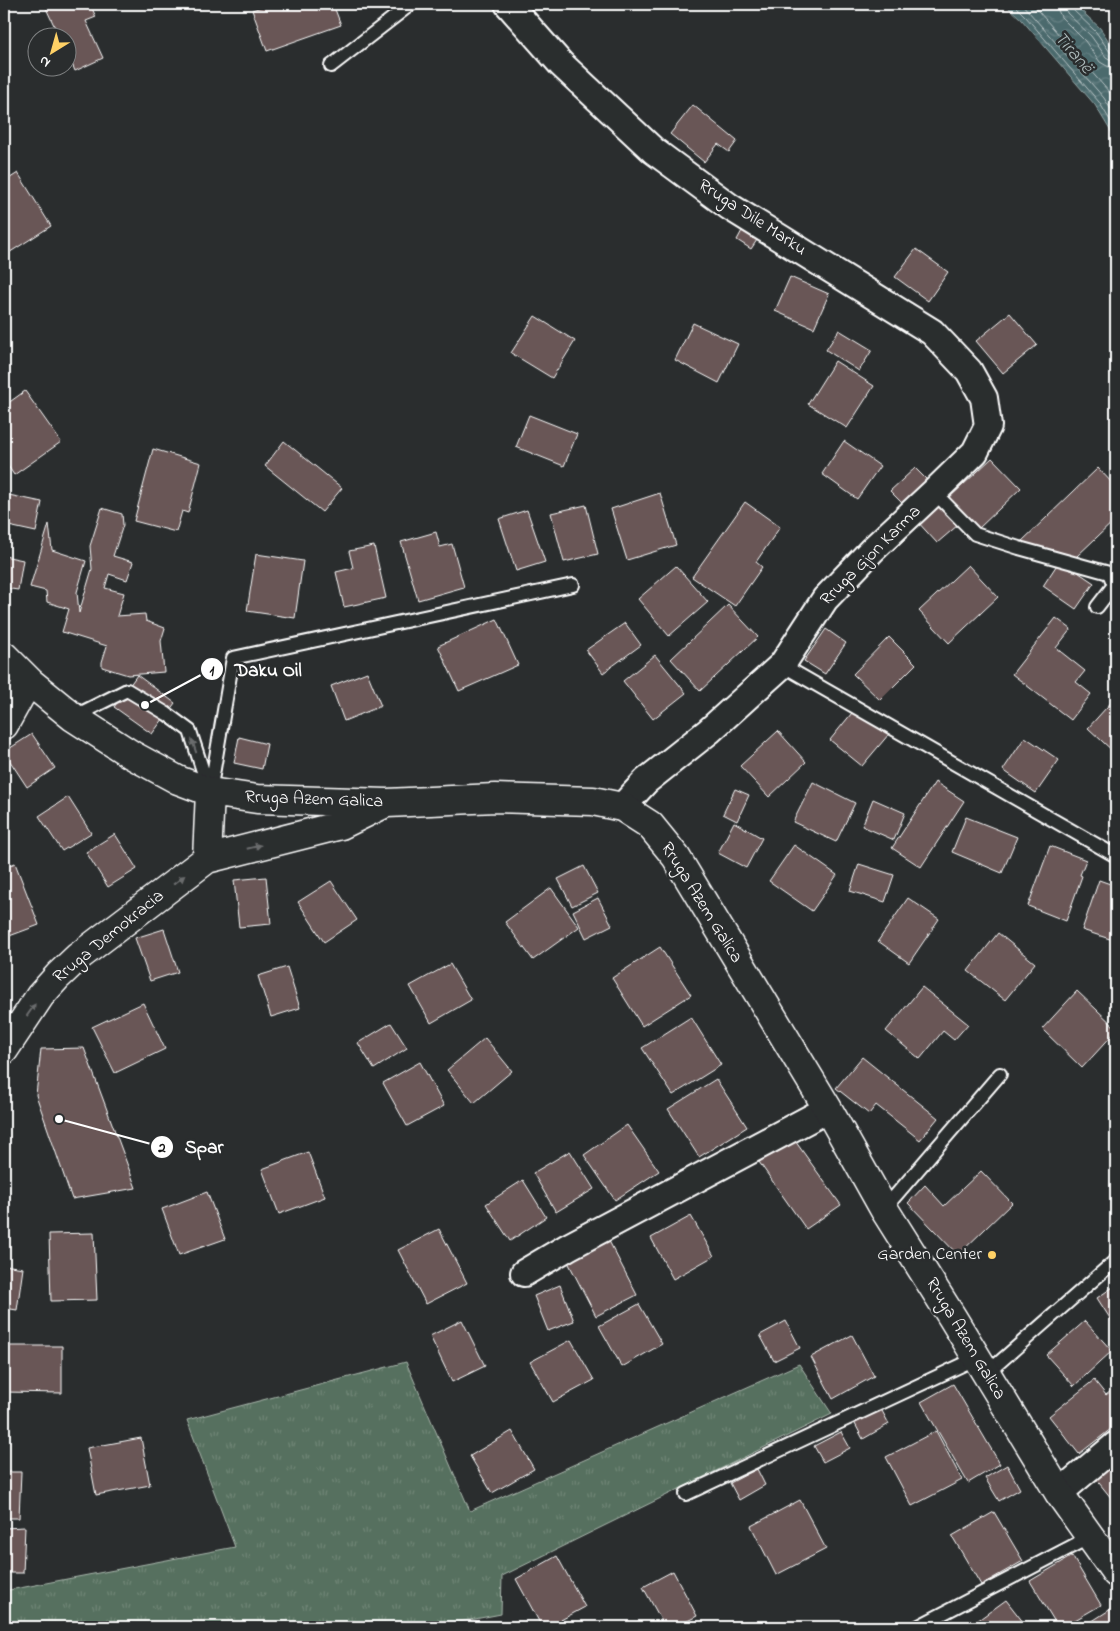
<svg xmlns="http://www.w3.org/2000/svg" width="1120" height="1631" viewBox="0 0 1120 1631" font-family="'Indie Flower',sans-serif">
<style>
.grass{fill:url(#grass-tufts);stroke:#aab8ae}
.water{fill:url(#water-waves);stroke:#93a6a7}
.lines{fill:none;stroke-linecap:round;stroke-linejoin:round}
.shore{stroke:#b7c3c5;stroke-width:1}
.building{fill:#695757;stroke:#fff}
.lane-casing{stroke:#fff;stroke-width:16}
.street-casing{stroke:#fff;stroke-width:30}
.secondary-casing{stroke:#fff;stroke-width:31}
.lane{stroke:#2a2d2e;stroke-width:12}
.street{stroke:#2a2d2e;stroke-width:26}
.secondary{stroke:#2a2d2e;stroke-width:28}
.oneway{fill:#6a6c6d}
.poi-dot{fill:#ffd166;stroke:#2a2d2e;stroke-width:2}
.labels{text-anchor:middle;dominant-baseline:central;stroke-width:5;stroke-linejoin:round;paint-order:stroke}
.street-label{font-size:18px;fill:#fff;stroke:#2a2d2e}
.poi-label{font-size:18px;fill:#fff;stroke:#2a2d2e;text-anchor:end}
.water-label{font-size:19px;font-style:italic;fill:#aebcbd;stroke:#2a2d2e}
.leader{fill:none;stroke:#fff;stroke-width:2}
.callout-dot{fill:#fff;stroke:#2a2d2e;stroke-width:2}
.mark-label{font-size:15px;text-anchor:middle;font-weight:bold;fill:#111}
.callout-label{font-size:19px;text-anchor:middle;font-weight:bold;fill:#fff;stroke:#2a2d2e;stroke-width:5;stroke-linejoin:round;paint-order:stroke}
</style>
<defs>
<pattern id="grass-tufts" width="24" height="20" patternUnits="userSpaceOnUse" patternTransform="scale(1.25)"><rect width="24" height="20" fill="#56705e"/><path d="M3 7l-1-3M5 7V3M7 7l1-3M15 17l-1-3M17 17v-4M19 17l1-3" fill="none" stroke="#6f8576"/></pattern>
<pattern id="water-waves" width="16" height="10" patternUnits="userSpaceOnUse" patternTransform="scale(1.25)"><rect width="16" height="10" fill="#4b6a6d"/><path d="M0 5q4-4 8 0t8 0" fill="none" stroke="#668083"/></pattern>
</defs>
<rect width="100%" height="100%" fill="#2a2d2e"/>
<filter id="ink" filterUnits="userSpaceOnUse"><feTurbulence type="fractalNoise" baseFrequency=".02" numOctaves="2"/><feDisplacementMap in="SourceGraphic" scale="10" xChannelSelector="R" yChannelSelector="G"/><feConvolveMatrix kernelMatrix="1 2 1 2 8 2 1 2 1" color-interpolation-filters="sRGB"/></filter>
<g filter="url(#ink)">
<path class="grass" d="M406,1362L470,1511L799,1364L832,1414L502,1576L501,1614L433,1627H4V1591L235,1547L187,1420Z"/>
<path class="water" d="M1005,4H1074L1100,28L1116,52V140L1095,105L1022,20Z"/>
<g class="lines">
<path class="shore" d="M1013,4L1026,17L1099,102L1116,130
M1022,4L1104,98L1116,118
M1032,4L1110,93L1116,103
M1057,4L1058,10L1061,17L1085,41L1100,62L1107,66L1116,68
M1065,4L1067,13L1091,36L1106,57L1111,60H1116
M1071,4L1072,9L1096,32L1110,52L1116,54"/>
</g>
<path class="building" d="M44,4H90L96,17L86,21L103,58L75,71L68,54V38H60Z
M271,4H333L341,25L267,51L252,10Z
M693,105L737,141L729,152L718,144L704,162L670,134Z
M18,173L51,226L4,256V182Z
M744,227L759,237L751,249L737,240Z
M916,249L948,272L928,301L895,277Z
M790,277L829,294L814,328L775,311Z
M1010,313L1037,345L1003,373L976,341Z
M535,316L575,341L552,378L511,353Z
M693,323L738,344L719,383L675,360Z
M839,330L872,350L859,371L826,350Z
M835,361L874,386L847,428L808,404Z
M25,391L61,442L14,475L4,460V406Z
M529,415L577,434L564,466L516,447Z
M284,441L342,488L322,512L265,466Z
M844,441L880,466L857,499L822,474Z
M153,449L201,463L188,513L182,511L176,532L134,521Z
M992,458L1021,488L978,529L949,498Z
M915,468L929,482L905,506L890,491Z
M1098,468L1116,487V519L1076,557L1021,542Z
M660,493L676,545L627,560L611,509Z
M4,494L42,502L36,532L4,525Z
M936,501L958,525L937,543L916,520Z
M745,502L780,527L756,562L762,567L735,606L692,577Z
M586,505L598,554L564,562L551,513Z
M102,508L122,514L123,525L113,556L133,562L127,580L109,574L105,588L124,593L117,616L145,614L146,621L165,628L161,641L164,672L128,675L102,667V662L107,646L62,632L69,609L47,602L46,591L30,587L49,524L52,550L86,561L77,592L79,613L92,569L90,546Z
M527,510L545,562L516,571L499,519Z
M436,532L440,547L452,544L464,587L418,600L401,542Z
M374,546L386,598L344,607L336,572L353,568L349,551Z
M256,554L303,561L295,618L247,611Z
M4,556L23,560L18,590L4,588Z
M1060,560L1094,583L1076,609L1043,586Z
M968,565L998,597L949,643L919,611Z
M676,566L708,602L669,636L638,599Z
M728,605L758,637L700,691L671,659Z
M1056,618L1071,629L1056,648L1085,671L1076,682L1091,694L1071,720L1012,674Z
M497,619L518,665L459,691L438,646Z
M625,623L641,645L603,673L586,650Z
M826,629L846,643L825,674L804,661Z
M889,637L916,664L880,700L853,674Z
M655,655L686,693L653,719L623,681Z
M367,672L381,706L344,721L331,686Z
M137,675L175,703L152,734L114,707Z
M1116,697V754L1088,728Z
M856,708L889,734L862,766L830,740Z
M778,731L806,762L769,797L740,766Z
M32,734L55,768L27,787L4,752Z
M239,737L267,744L262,769L234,763Z
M1025,737L1059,760L1036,793L1003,770Z
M813,782L855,803L836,842L793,822Z
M935,782L964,801L921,867L892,848Z
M735,789L749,795L737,821L723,814Z
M68,797L91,833L62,851L39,816Z
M873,799L905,813L894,840L862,826Z
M966,817L1017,837L1002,873L952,852Z
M734,822L762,838L746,868L718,853Z
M115,834L137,869L108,887L86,852Z
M794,845L837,875L812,911L769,881Z
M1050,846L1086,860L1080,875L1082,876L1066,921L1028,906Z
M15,863L39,925L4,938V868Z
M859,864L894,875L885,902L850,891Z
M584,866L598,893L572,906L558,879Z
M266,877L271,924L239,927L234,880Z
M1099,880L1116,886V941L1082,930Z
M331,881L357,920L324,942L298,902Z
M551,888L579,927L533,960L505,922Z
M598,898L612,925L586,938L573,911Z
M908,898L939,919L909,963L878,941Z
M164,929L178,972L150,981L135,938Z
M998,933L1035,963L1005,1000L968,971Z
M660,947L691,995L642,1026L612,978Z
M450,964L471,1000L431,1023L410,986Z
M287,967L300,1008L271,1017L258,976Z
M922,987L968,1024L954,1040L943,1031L920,1059L886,1031Z
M1077,991L1116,1028V1031L1082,1068L1042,1029Z
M143,1003L165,1049L115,1073L92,1027Z
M691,1017L721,1065L673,1095L642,1048Z
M391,1023L407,1048L374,1069L358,1043Z
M485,1038L512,1071L474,1103L447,1070Z
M84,1048L136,1188L72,1199L36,1095L41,1049Z
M862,1057L938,1118L920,1140L876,1105L869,1114L836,1088Z
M420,1062L444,1106L407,1126L383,1083Z
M716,1079L747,1127L699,1157L668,1109Z
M627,1125L659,1171L615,1200L584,1155Z
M793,1138L841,1205L806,1229L759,1162Z
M570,1151L594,1189L556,1212L533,1173Z
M308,1152L325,1197L279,1214L262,1169Z
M981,1171L1012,1203L958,1255L908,1203L925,1185L944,1206Z
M523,1180L546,1217L510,1241L486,1204Z
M207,1192L225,1239L179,1255L162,1209Z
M691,1216L714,1256L673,1279L651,1238Z
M439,1229L467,1283L426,1304L398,1250Z
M94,1233L97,1300L51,1301L49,1234Z
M609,1241L637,1295L596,1316L568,1262Z
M4,1265L23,1268L17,1310L4,1308Z
M560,1285L574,1321L548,1331L534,1296Z
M1116,1285V1325L1115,1326L1097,1298Z
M639,1304L662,1344L622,1367L599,1326Z
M462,1320L485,1366L452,1382L430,1336Z
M786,1321L800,1348L774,1361L760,1335Z
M1085,1321L1112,1351L1074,1386L1046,1355Z
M852,1335L874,1376L833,1399L811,1357Z
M571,1340L594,1380L553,1402L530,1362Z
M4,1346H62V1393L4,1392Z
M1094,1380L1106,1395L1116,1387V1425L1079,1454L1049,1416Z
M953,1384L1000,1464L968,1483L921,1402Z
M881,1409L889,1424L863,1439L854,1422Z
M512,1431L534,1469L492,1493L470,1456Z
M936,1431L962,1480L912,1506L886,1457Z
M841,1432L850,1448L823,1462L814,1446Z
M141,1438L150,1485L96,1495L87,1448Z
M1116,1452V1504L1091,1473Z
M1007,1465L1020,1489L999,1501L985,1478Z
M757,1469L765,1485L739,1500L730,1483Z
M4,1472H21L19,1518H4Z
M800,1500L826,1549L776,1575L751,1526Z
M994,1512L1023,1561L981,1585L952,1536Z
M25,1527L23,1573H4V1528Z
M557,1556L585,1607L548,1627H542L516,1579Z
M1072,1556L1101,1605L1063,1627H1058L1030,1581Z
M673,1571L697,1616L676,1627H665L643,1587Z
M1006,1600L1027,1627H982L977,1621Z
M1111,1609L1116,1617V1627H1083Z"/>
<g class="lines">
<g class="lane-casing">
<path id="lane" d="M331,66L411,4
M934,492L975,534L1019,548L1109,573L1114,585L1097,607
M782,665L1116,856
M73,717L127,690L167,714L190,731L209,790
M210,792L233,658L573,585
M884,1209L1000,1074
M986,1374L1116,1260
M686,1494L977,1358
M917,1627L1090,1537"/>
</g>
<g class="street-casing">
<path id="street" d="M508,4L561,64L654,151L730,207L932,332L969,371L984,398L988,426L975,452L934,492L872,550L825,599L782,665L709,731L646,781L622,807
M524,1273L568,1247L828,1109
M1059,1493L1116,1445"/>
</g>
<g class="secondary-casing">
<path id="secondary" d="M4,656L30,682L73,717L132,755L178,780L210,792L257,799L387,803L495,798L593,801L622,807L650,825L676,857L828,1109L884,1209L952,1317L1059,1493L1116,1573
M4,725L20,696L30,682
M207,859L341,825L384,804
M4,1050L40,996L58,976L78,957L207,859L210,792"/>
</g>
<use href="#lane" class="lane"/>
<use href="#street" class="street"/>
<use href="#secondary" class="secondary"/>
</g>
<defs><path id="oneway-solid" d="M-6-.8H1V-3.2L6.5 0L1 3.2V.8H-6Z" transform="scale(1.25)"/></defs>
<g class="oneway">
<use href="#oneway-solid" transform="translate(194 746) rotate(-108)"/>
<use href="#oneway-solid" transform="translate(254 847) rotate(-14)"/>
<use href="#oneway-solid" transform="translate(179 880) rotate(-37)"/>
<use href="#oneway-solid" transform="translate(31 1010) rotate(-55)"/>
</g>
</g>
<circle class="poi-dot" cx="992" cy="1255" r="5"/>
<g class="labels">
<g class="street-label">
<text transform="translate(752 218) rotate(33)">Rruga Dile Marku</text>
<text transform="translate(871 556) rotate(-45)">Rruga Gjon Karma</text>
<text transform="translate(314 800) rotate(2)">Rruga Azem Galica</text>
<text transform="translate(701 903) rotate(58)">Rruga Azem Galica</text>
<text transform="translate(109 937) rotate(-39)">Rruga Demokracia</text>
<text transform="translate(965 1339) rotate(59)">Rruga Azem Galica</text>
</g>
<g class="poi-label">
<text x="982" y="1255">Garden Center</text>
</g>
<g class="water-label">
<text transform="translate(1073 53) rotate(49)">Tiranë</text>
</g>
</g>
<path class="leader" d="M145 705L212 669M59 1119L162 1147"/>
<g class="callout-dot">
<circle cx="145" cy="705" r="5"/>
<circle cx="59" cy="1119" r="5"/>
<circle cx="212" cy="669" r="12"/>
<circle cx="162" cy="1147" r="12"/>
</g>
<g class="mark-label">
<text x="212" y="675">1</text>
<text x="162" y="1152">2</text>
</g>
<g class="callout-label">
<text x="268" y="676">Daku Oil</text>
<text x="204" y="1153">Spar</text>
</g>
<rect width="1120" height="1631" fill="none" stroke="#2a2d2e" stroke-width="20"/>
<rect x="10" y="10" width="1100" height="1611" fill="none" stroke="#fff" stroke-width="2" filter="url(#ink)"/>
<g transform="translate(52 52) rotate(217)"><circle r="24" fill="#2a2d2e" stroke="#7f8182"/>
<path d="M0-4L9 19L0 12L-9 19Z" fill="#ffd166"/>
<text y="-8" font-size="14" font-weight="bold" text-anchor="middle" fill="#ffffff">N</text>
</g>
</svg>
